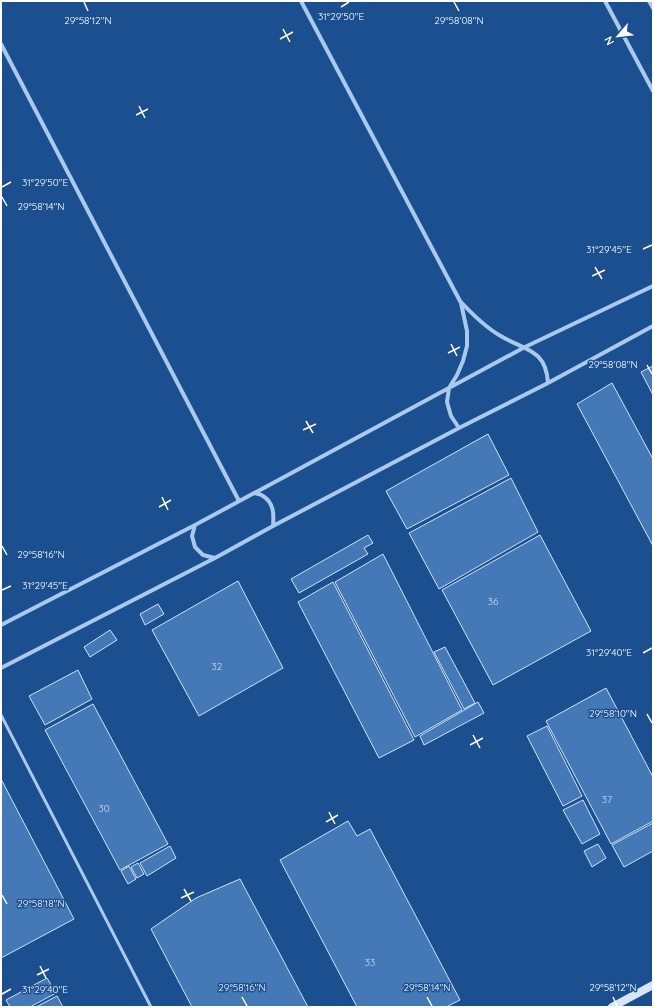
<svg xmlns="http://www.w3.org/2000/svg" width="654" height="1008" viewBox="0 0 654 1008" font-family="Quicksand,sans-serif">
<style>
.building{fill:#4478b7;stroke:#cfe3fa}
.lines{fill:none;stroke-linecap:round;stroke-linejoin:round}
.lane{stroke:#a9c9ee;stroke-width:3}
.street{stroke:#a9c9ee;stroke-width:4}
.secondary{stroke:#d6e6fa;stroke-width:8}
.ticks{fill:none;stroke:#fff;stroke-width:1.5}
.labels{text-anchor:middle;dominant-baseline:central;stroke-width:3;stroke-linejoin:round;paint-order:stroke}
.number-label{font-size:10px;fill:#d0dded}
.ticks-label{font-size:10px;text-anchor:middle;fill:#fff;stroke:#1b4f8f;stroke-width:3;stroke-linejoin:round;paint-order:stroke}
</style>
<rect width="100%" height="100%" fill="#1b4f8f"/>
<path class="building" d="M653,366V395L641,372Z
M612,383L653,459V546L577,404Z
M488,434L509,475L407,529L386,491Z
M511,478L538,532L439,589L409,533Z
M368,535L373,543L364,548L368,554L299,593L291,579Z
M540,535L591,631L493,685L442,590Z
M383,554L462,710L415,737L335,582Z
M238,581L283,668L199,716L152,630Z
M333,582L414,740L379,758L298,602Z
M158,604L164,614L145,625L140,614Z
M110,630L117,640L90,657L84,647Z
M445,647L475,703L464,709L434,652Z
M78,670L92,699L45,725L29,696Z
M606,688L653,777V821L611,844L546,721Z
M478,702L484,713L424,745L420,736Z
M93,704L168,844L120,870L45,730Z
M547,726L582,796L563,806L527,736Z
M1,779L74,919L1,958Z
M583,800L600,834L582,844L563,810Z
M348,821L357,836L370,829L460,1000L446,1007H357L280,860Z
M653,823V851L624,867L612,845Z
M598,844L606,858L592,867L584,851Z
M170,846L176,858L147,876L140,863Z
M138,863L144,874L137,878L131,867Z
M129,866L136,879L128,884L121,871Z
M240,879L308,1007H192L151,929L196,898Z
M47,978L56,993L30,1007H10L6,1000Z
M57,996L63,1007H36Z"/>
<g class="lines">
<path class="lane" d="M1,715L151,1007"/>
<path class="street" d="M301,1L460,301C472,314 484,326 499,335C523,350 546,348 548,383
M605,1L653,91
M649,1L653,8
M1,44L239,501
M459,428L451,416L447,402L449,388L457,375L463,361L467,346V331L461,303
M254,493C257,494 261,494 263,496C274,503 274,514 273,526
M195,525L192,536L195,547L203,555L215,558
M1,625L195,525L525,347L653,286
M1,668L215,558L273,526L459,428L548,383L653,326"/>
<path class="secondary" d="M612,1007L653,985"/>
</g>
<path class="ticks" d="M84,2L88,11M454,2L459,11M341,7L349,2M283,29L290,42M280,39L293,32M139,106L145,118M136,115L148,109M2,187L11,182M2,197L7,206M643,249L652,245M595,267L602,279M592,276L605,270M451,344L457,356M448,353L460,347M647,365L652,374M306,421L313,433M303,430L316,424M162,497L168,510M159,507L171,500M2,546L7,555M2,590L11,586M643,653L652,648M647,714L652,723M473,735L480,748M470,745L483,738M329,812L335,824M326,822L338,815M184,889L191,901M2,895L7,904M181,898L194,892M40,966L46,978M37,975L49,969M2,994L11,989M242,997L247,1006M427,997L432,1006M613,997L617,1006"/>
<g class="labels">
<g class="number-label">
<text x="493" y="601">36</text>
<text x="217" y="666">32</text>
<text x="607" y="799">37</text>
<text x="104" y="808">30</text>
<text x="370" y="962">33</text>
</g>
</g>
<g class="ticks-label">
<text x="341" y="20">31°29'50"E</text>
<text x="88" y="24">29°58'12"N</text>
<text x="459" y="24">29°58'08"N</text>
<text x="45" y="186">31°29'50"E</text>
<text x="41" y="210">29°58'14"N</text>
<text x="609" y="253">31°29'45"E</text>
<text x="613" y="368">29°58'08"N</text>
<text x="41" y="558">29°58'16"N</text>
<text x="45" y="589">31°29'45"E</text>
<text x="609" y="656">31°29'40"E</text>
<text x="613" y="717">29°58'10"N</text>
<text x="41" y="907">29°58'18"N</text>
<text x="242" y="991">29°58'16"N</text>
<text x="427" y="991">29°58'14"N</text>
<text x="613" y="991">29°58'12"N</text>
<text x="45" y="993">31°29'40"E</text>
</g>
<rect width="654" height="1008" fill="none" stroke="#ffffff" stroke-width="4"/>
<g transform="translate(618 36) rotate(242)" stroke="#1b4f8f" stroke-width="3" paint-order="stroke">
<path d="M0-3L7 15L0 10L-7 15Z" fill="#ffffff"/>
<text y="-6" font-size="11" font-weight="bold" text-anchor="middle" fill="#ffffff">N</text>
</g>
</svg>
